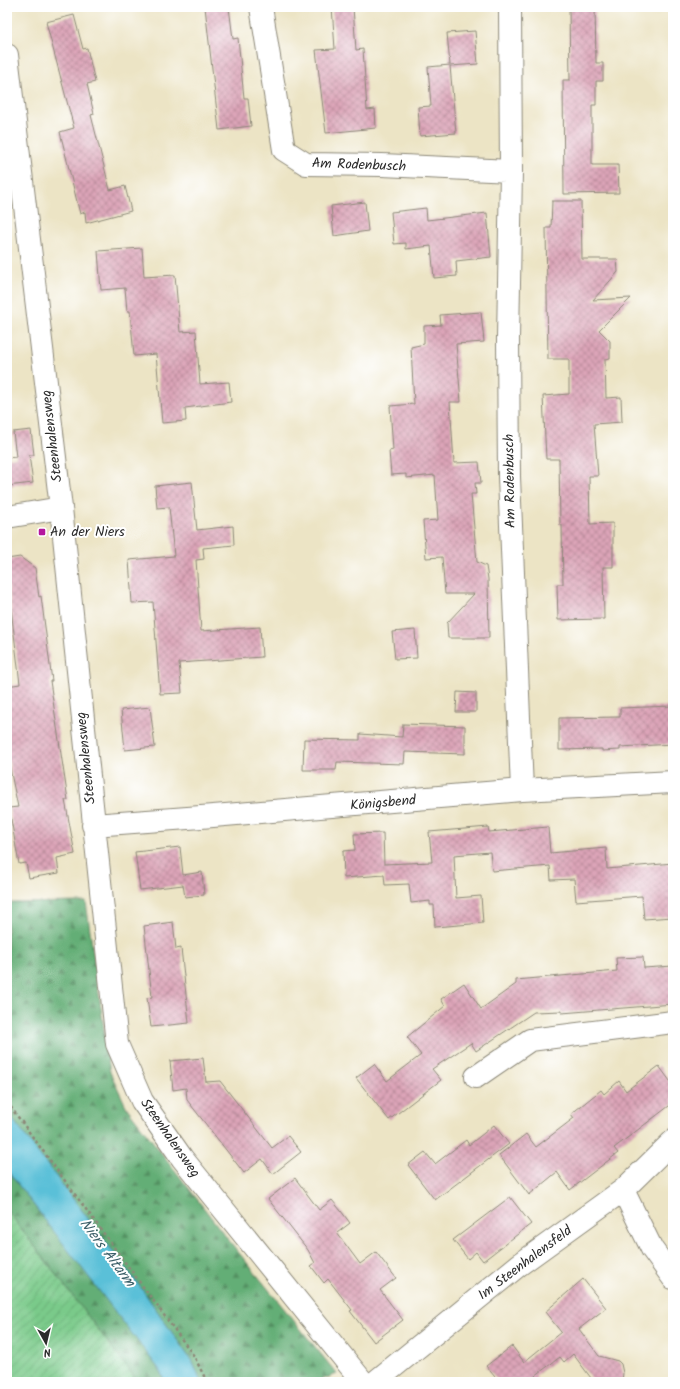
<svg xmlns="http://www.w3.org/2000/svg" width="680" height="1389" viewBox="0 0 680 1389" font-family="Kalam,sans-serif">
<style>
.forest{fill:url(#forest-firs);stroke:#476c50}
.garden{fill:url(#garden-furrows);stroke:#527a5a}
.water{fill:#5ac0d8;stroke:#427682}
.building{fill:url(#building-cross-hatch)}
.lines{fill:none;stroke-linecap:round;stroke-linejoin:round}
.minor-casing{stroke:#8c8878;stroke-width:24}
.path{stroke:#8c8878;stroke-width:2.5;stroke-dasharray:3 3;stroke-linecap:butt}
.minor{stroke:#fff;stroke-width:22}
.poi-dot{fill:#b5179e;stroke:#fff;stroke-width:1.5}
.labels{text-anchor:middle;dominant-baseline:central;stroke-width:4;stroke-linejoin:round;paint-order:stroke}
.street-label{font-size:14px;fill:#2b2b2b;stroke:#fff}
.poi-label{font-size:14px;fill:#2b2b2b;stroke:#fff;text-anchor:start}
.water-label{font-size:15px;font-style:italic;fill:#3b5f68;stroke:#fff}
</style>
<defs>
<pattern id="forest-firs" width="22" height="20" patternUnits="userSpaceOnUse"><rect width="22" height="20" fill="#63ae76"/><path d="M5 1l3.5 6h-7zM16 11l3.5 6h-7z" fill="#528e61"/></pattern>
<pattern id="garden-furrows" width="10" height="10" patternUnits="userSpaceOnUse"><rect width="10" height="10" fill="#7aca8a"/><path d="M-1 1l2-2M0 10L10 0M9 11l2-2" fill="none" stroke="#64a471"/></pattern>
<pattern id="building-cross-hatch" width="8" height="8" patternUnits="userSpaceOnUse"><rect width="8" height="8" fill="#dca4b8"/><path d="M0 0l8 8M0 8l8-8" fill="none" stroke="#b38696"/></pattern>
</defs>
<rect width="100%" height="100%" fill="#fff"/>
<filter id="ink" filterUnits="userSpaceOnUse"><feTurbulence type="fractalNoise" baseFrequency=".025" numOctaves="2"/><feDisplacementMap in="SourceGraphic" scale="8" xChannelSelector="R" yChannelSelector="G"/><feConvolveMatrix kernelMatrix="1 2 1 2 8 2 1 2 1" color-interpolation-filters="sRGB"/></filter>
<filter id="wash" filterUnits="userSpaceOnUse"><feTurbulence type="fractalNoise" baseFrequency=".012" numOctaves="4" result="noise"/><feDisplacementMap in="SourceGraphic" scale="16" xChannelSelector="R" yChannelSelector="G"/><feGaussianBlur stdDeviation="0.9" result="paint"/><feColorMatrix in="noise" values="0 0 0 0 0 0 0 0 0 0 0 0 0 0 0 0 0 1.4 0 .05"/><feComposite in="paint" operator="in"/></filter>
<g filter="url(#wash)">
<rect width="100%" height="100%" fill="#ece4c5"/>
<path class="forest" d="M86,902L110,1072L127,1108L227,1238L337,1374L316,1382H201L193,1363L144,1292L7,1112V903Z
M7,1170L159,1369L165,1382H138L7,1210Z"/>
<path class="garden" d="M7,1210L138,1382H7Z"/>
<path class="water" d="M7,1112L144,1292L193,1363L201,1382H165L159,1369L7,1170Z"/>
<g id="blocks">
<path class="building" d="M205,7H229L233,39L238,38L244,98H248L251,126L219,130Z
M332,7H353L356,50L363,49L367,110L375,109L376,128L326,133L316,50L335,49Z
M569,7H595L596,63H603V81H596V105H592V165H618L619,193L564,194L563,80H570Z
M74,15L83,49L87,48L95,82L87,84L94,114L91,115L110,190L125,186L131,211L86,223L85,212L80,214L60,132L74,128L46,22Z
M475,31L478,64L450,66L456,133L420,136L418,107L431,106L428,67L450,65L447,33Z
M552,201H581L582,259H617L618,272L593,300L631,298L599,330L610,341V358L605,359L606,398L621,397L622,422L594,424L598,476H589L590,524L613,523V567H603L604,619L558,620L557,584H563L562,525H560L559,459H546L543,396L569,394V359H548L546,228H551Z
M365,202L368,231L334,236L331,206Z
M426,208L427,220L487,213L491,257L456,261L457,276L434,278L431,246L406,249V243L394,244L391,212Z
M142,248L144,277L175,275L180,332L196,331L200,384L229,382L231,402L185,408L186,421L162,423L156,354L134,356L130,311H127L125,288L101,290L98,251Z
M481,312L484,342L456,344L461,402H450L454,463L479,462L481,483H475L476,494H471L477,562L486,566L488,579L489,638H448L447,623L474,594H445L442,557L426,558L423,521L438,520L435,475L406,478V474L391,475L389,451L393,450L390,406L414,404L411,347L424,344V326L441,325L440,315Z
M31,430L34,455H29L33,483L7,486V458L16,457L13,432Z
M192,482L197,530L233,526L234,545L203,548L204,559L196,560L201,631L260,627L262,657L179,663L182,693L160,694L153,602L132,603L129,560L174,556L169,507L157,508L155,486Z
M20,557L35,568L39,597L41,596L52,681H50L68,800H65L75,854L57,858L59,873L29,878L26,863L19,864L9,808L18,807L7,754V686L20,684L7,575V559Z
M415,630L417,658L395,659L392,632Z
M457,692L476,693V712H456Z
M673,706V744L620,747V750L602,751V749L559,750V718L620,717V708Z
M150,707L155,747L125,750L121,710Z
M403,724L465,726V754L405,752L404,764L337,762L336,770H303L304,739L360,740V734L402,737Z
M488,827L489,832L548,827L550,853L606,848L607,869L673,863V917L644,919L642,896L576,901L574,879L551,880L550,866L492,871L490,852L454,855L456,898L481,896L483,923L435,927L434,905H430V901L411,903L409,884L385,885L384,875L344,878L343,851L355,850L354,834L383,833L384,864L432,862L429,832Z
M180,847L183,875L202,872L204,895L185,897L183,885L140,890L135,852Z
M173,922L176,949L181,948L189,1023L151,1027L147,998L152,997L144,926Z
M643,957L644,968L673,966V1004L562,1013V1011L534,1012L476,1051L471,1043L432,1069L441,1080L389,1120L356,1078L374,1064L387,1081L421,1055L407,1037L445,1006L441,999L464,983L481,1009L516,984V980L617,971L616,958Z
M203,1058L206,1082L220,1081L272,1148L288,1136L301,1152L273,1174L262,1159L244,1173L187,1100L186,1088L173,1090L170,1061Z
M659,1066L673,1085V1103L614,1148L618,1153L570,1190L557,1172L529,1195L499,1155L526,1134L536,1147L574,1118L571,1114L601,1090L604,1094L619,1081L626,1091Z
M494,1125L509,1144L435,1200L408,1165L425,1152L435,1164L466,1140L469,1145Z
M295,1178L319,1210L332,1200L341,1211L350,1223L337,1233L360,1264L376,1252L396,1278L380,1290L403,1320L374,1342L350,1311L352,1310L328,1279L324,1283L311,1266L315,1263L308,1250L268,1199Z
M510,1197L531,1224L483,1261L476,1252L468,1259L453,1240Z
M583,1279L606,1308L579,1329L599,1356L618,1361L621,1364L623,1373L622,1382H594L573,1354L564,1362L560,1357L535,1376L539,1382H499L486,1366L512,1346L524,1362L561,1332L545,1312Z"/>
</g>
</g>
<g filter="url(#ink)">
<use href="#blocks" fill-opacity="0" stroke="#8c8878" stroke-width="1"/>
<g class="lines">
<g class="minor-casing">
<path id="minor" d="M261,7L284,150L306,164L382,165L511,171
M510,7L511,171L508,339L509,477L522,790
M7,55L61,508L117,1044L142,1101L182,1158L363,1382
M7,517L61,508
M93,825L201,817L522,790L673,782
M476,1077L530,1040L673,1022
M623,1190L652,1249L673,1278
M375,1382L519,1265L623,1190L673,1141"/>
</g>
<path class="path" d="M7,1102L194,1356L207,1382"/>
<use href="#minor" class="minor"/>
</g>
</g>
<rect class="poi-dot" x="38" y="528" width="8" height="8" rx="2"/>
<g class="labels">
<g class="street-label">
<text transform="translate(359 165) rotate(2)">Am Rodenbusch</text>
<text transform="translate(52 436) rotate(-97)">Steenhalensweg</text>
<text transform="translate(510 481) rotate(-91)">Am Rodenbusch</text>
<text transform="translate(86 758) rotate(-96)">Steenhalensweg</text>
<text transform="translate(383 803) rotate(-5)">Königsbend</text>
<text transform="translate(170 1138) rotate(55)">Steenhalensweg</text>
<text transform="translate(525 1263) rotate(-37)">Im Steenhalensfeld</text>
</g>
<g class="poi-label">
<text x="50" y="532">An der Niers</text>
</g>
<g class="water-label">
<text transform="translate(107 1253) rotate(53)">Niers Altarm</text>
</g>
</g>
<rect width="680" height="1389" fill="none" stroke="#fff" stroke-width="24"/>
<g transform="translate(46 1343) rotate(172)" stroke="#ffffff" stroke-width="3" paint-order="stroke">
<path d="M0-3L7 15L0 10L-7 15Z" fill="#2b2b2b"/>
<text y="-6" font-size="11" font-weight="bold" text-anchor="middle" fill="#2b2b2b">N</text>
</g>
</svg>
